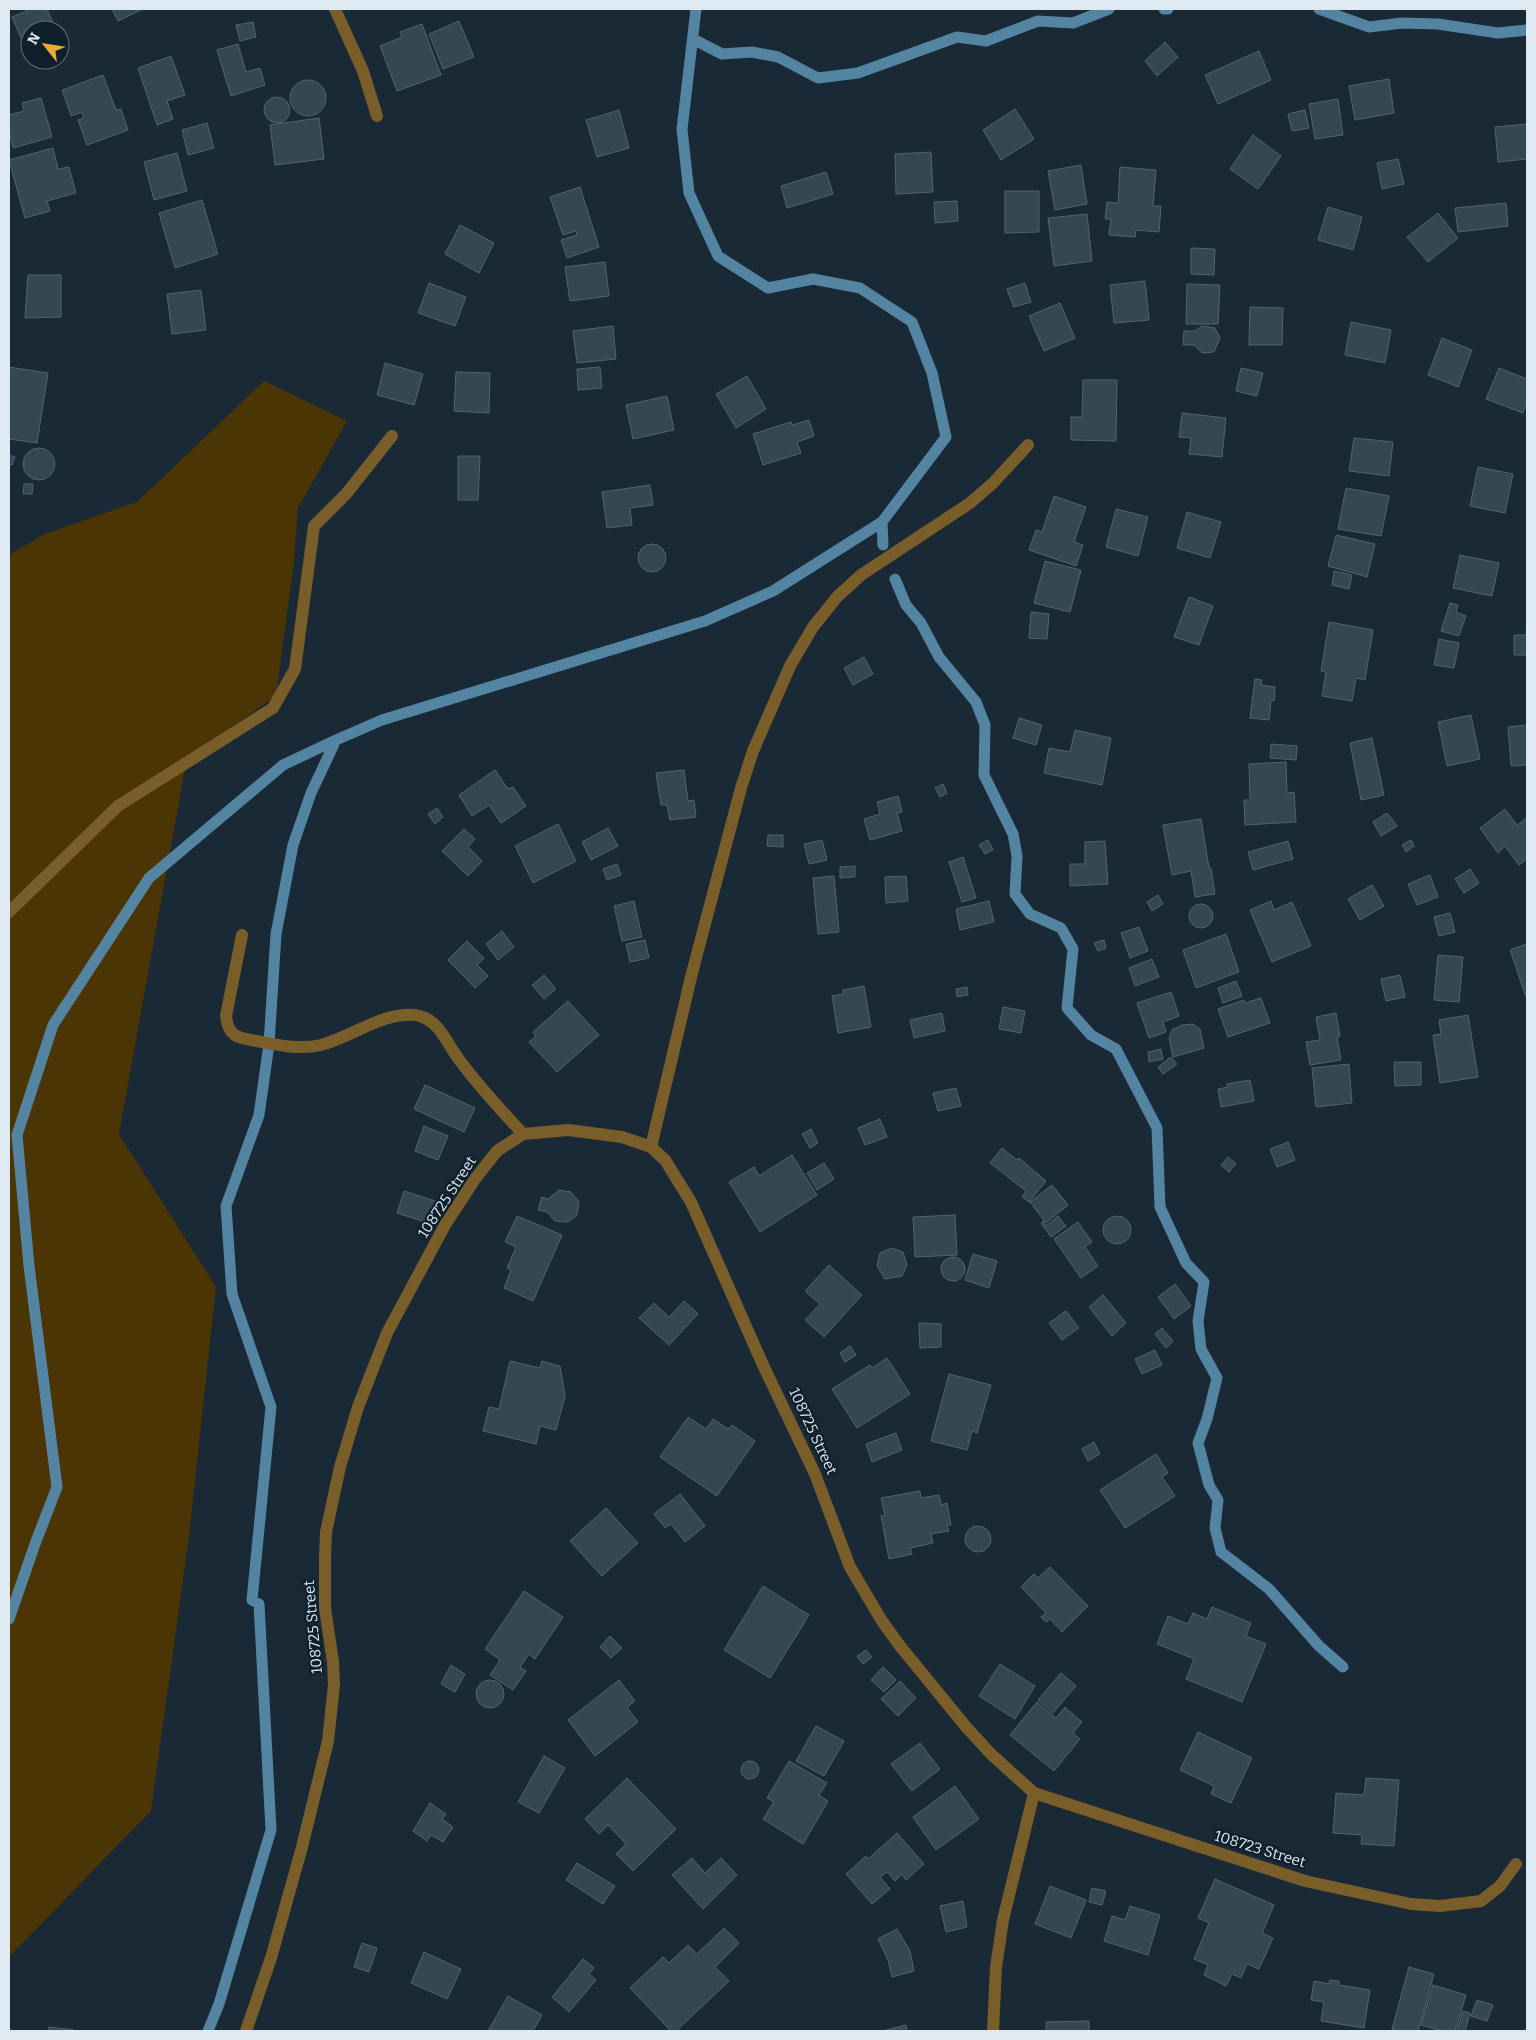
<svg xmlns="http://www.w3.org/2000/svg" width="1536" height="2040" viewBox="0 0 1536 2040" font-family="Bitter,serif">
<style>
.green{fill:#4b3504}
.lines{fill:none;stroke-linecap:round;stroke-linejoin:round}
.stream{stroke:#5384a1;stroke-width:11}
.building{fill:#364754;stroke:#516471}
.service{stroke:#795e2a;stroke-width:12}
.minor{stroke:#795e2a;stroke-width:12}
.labels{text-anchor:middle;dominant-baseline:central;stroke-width:4.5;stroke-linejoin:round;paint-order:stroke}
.street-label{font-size:15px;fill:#dee9f1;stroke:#0f1f2b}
</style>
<rect width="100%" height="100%" fill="#192935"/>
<path class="green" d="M264,381L347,421L298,508L294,561L276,696L187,758L119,1134L216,1287L189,1536L151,1811L9,1957V555L44,534L137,502Z"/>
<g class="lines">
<path class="stream" d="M1164,9H1168
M1319,9L1369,27L1402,23L1438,24L1498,33L1527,30
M693,39L722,54L752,52L778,57L818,78L858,73L957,37L986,41L1038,21L1073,23L1109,9
M882,522L883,545
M895,579L906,605L921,623L939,657L976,702L985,725L984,775L1013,834L1017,856L1015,894L1030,914L1061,928L1073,949L1067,1008L1091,1035L1116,1049L1157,1128L1160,1207L1186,1263L1204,1282L1198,1321L1201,1349L1217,1378L1207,1419L1198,1443L1209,1485L1218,1500L1215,1528L1221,1552L1269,1589L1319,1646L1343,1667
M9,1619L35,1544L57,1487L29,1266L17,1135L53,1025L149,878L283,765L336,740
M208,2031L219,2004L271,1830L259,1604L252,1600L271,1407L232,1294L226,1206L259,1115L269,1044L276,934L293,845L311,793L336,740L382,720L705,621L773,591L882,522L946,437L932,373L912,322L860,288L813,279L768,288L718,256L689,193L682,129L696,9"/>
</g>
<path class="building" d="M31,9H47L56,30H30V43L24,45L12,17Z
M112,9H143L118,21Z
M459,21L474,57L443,69L429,34Z
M253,22L256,37L240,41L236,25Z
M422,24L441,75L397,91L380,46L402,37L400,32Z
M60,39L64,49L60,51Z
M1165,42L1178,57L1157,76L1145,61Z
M238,44L246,72L260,68L265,85L231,96L217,50Z
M1259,51L1271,80L1218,104L1205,75Z
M171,56L185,95L167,101L173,119L157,125L138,68Z
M103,75L116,110L121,109L128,130L87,145L78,120L84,118L82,112L71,116L62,90Z
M1389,79L1394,113L1355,120L1349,86Z
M290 98a18 18 0 1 1 36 0a18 18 0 1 1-36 0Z
M264 110a13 13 0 1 1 26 0a13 13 0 1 1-26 0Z
M41,98L52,137L13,148L9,131V115L24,111L22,103Z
M1338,99L1343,135L1315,139L1309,104Z
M1015,109L1034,139L1001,160L983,130Z
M619,110L629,148L597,157L586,120Z
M1305,110L1309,128L1292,131L1288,114Z
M319,118L324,159L275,165L270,125Z
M207,123L214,148L188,155L182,130Z
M1527,124V159L1498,162L1495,127Z
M1253,135L1281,156L1258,189L1230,169Z
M53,148L58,169L69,167L76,193L47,201L50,211L25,218L9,160Z
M931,152L933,192L896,194L895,154Z
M177,153L187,191L154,200L144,162Z
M1398,159L1404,184L1382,189L1377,163Z
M1081,165L1087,204L1055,210L1048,171Z
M1120,167L1156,170L1153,206H1161L1159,232L1136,230L1135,237L1109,235L1111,219H1105L1107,202L1118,203Z
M826,172L833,194L787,208L781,186Z
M580,187L599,247L567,258L561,240L577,235L576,231L563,235L550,197Z
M1005,191H1039V232L1005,233Z
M202,200L218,254L175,268L159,213Z
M957,201L958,221L935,223L934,202Z
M1506,203L1508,226L1458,232L1455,208Z
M1328,207L1362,217L1353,250L1318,240Z
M1438,213L1458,238L1428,262L1407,237Z
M1087,214L1092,261L1054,266L1048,218Z
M460,225L494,243L479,273L445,254Z
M1191,248L1215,249L1214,275L1191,274Z
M605,262L609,296L570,301L565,267Z
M28,275H61V317L25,318Z
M1145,281L1149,320L1114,323L1110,285Z
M429,283L466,297L455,326L418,313Z
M1025,283L1031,302L1014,307L1007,289Z
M1187,284L1220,285L1218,324H1186Z
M201,290L206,330L172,334L167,294Z
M1060,303L1075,338L1044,351L1029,316Z
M1250,307L1283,308L1282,345H1249Z
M1351,322L1391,330L1385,363L1345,355Z
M613,326L616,359L577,363L573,331Z
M1202,326L1215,328L1220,338L1214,352L1202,353L1194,345H1183L1184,331H1195Z
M1442,338L1472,350L1458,387L1428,375Z
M385,363L423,374L414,405L377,395Z
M9,367L48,373L37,443L9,439Z
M600,367L602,388L578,390L577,369Z
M1241,368L1263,373L1257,396L1236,391Z
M1499,368L1527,379V401L1523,413L1486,399Z
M456,372L490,373L489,413L454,411Z
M747,376L766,409L736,428L716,394Z
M1083,380H1117L1116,441L1071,440V417H1082Z
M667,396L674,430L633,439L626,405Z
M1182,413L1226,418L1222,457L1189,454L1191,438L1179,437Z
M809,420L814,436L797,442L801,453L763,465L753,434L791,422L792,425Z
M1354,438L1393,442L1389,476L1349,471Z
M23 464a16 16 0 1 1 32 0a16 16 0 1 1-32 0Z
M9,455L15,457L12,465L9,464Z
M458,456H480L478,500H458Z
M1478,467L1513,474L1505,513L1470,506Z
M24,484H33L32,494H23Z
M650,485L653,505L630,508L632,525L607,528L602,492Z
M1346,488L1389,496L1381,536L1338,529Z
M1054,496L1086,507L1074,542L1083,545L1076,566L1029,550L1036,530L1042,532Z
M1116,509L1148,517L1138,556L1106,547Z
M1187,512L1221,522L1210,558L1177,548Z
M1336,535L1375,544L1367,577L1328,566Z
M638 558a14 14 0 1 1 28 0a14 14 0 1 1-28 0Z
M1460,555L1499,563L1492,596L1453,588Z
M1045,561L1081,570L1070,612L1034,603Z
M1334,571L1352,575L1349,589L1332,585Z
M1189,597L1213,606L1199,645L1174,637Z
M1450,603L1458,605L1456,612L1466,616L1459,636L1441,631Z
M1031,612L1049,614L1047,639L1029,638Z
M1527,616V655H1514V635H1526Z
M1329,622L1373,630L1365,680L1356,678L1352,701L1322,696L1326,672L1321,671Z
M1439,639L1459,643L1454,668L1434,665Z
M864,657L873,674L853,685L844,668Z
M1255,679L1262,680L1261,685L1275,687L1274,701L1271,700L1269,720L1250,718Z
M1471,715L1480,759L1447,766L1438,722Z
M1019,718L1042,725L1036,745L1013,738Z
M1527,725V765L1511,766L1508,727Z
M1075,730L1111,738L1102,785L1044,773L1049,748L1070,752Z
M1372,738L1384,795L1361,800L1350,743Z
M1271,744L1297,746L1296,760L1270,758Z
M1286,762L1287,793L1294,792L1296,822L1245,825L1244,800H1250L1249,764Z
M495,770L508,789L513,787L526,806L501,823L489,805L472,816L459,795Z
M684,770L688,801L694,800L696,817L670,820L667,805H661L656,773Z
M943,784L947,793L940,797L935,788Z
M898,796L902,812L897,813L902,831L870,840L864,819L880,814L877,802Z
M437,808L443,817L435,824L428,814Z
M1505,809L1517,825L1527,818V859L1519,865L1505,846L1498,853L1480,828Z
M1387,813L1397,826L1381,836L1373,822Z
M1201,819L1209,868H1211L1215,894L1195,897L1191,871L1172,875L1163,825Z
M558,824L576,861L533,883L515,846Z
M608,828L618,846L591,860L582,842Z
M464,829L475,839L468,847L482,861L468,876L442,851Z
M768,835H783V847L767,846Z
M822,840L827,860L809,864L804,844Z
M988,840L993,850L985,854L979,845Z
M1411,840L1414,846L1406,852L1402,845Z
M1105,841L1108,884L1070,886V864H1085V842Z
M1288,841L1293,859L1253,870L1248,852Z
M963,857L976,898L962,902L949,862Z
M617,864L621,875L607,880L603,869Z
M855,866V877L840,878V867Z
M1470,869L1479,883L1464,893L1455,879Z
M1430,875L1438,897L1417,905L1408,884Z
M834,876L839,932L818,934L813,878Z
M906,876L908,901L886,903L885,877Z
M1372,885L1384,906L1360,920L1348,899Z
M1158,895L1163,904L1152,911L1147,902Z
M634,901L642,937L622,941L614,906Z
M989,901L994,922L960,930L956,909Z
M1271,901L1274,910L1292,902L1311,946L1272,962L1250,910Z
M1189 916a12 12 0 1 1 24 0a12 12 0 1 1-24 0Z
M1450,913L1455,932L1439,936L1434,917Z
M1139,927L1148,951L1130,958L1121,933Z
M502,931L514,947L498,960L486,944Z
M1226,934L1239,972L1196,988L1183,950Z
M645,940L649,958L630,962L626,944Z
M1104,940L1106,948L1098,951L1094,943Z
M467,941L484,958L477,965L488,976L475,988L448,960Z
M1527,944V996L1526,997L1510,950Z
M1438,955L1463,957L1459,1002L1434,1000Z
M1152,959L1159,977L1135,986L1129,968Z
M544,975L556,989L544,999L532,985Z
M1400,975L1405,997L1386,1001L1381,979Z
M1236,981L1242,996L1223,1003L1218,988Z
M864,986L871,1027L838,1033L832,996L843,994V990Z
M967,987L968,995L957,997L956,989Z
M1171,992L1179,1016L1163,1022L1166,1032L1149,1038L1137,1003Z
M1261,998L1270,1023L1228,1037L1218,1009L1244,1000L1245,1003Z
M568,1001L599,1035L557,1072L529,1042L536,1036L533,1032Z
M1003,1007L1025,1011L1021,1033L999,1029Z
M942,1013L945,1031L914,1038L910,1020Z
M1336,1013L1340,1036L1337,1037L1341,1060L1310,1065L1306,1042L1320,1040L1316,1017Z
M1468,1015L1478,1077L1440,1083L1433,1035L1441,1034L1439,1020Z
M1193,1024L1200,1029L1204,1048L1173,1057L1169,1038L1172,1030L1182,1025Z
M1161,1049L1163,1059L1149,1062L1148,1052Z
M1171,1057L1177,1064L1163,1074L1158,1067Z
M1394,1062H1421V1085L1395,1086Z
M1349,1064L1352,1103L1316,1107L1312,1068Z
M1250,1080L1254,1101L1221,1107L1218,1089L1228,1087L1227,1084Z
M425,1085L475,1108L464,1132L414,1109Z
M956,1088L961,1106L938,1111L933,1093Z
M880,1119L887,1137L865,1145L858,1128Z
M424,1126L448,1136L438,1160L415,1151Z
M811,1129L818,1143L810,1148L802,1134Z
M1288,1142L1295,1160L1277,1167L1270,1149Z
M1002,1148L1017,1160L1019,1158L1046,1181L1029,1202L1022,1197L1026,1191L990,1163Z
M792,1155L817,1195L760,1232L729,1182L754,1167L759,1176Z
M1228,1157L1236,1164L1229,1172L1221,1165Z
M824,1163L834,1179L817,1190L807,1173Z
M1052,1185L1068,1205L1046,1223L1030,1202Z
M559,1190L571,1192L579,1202L577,1215L568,1222L555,1221L547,1212L538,1210L542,1197L548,1199Z
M404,1191L435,1201L428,1223L397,1213Z
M955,1215L957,1255L915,1257L913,1217Z
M517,1216L562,1235L533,1301L504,1288L511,1270L507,1268L516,1247L505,1242Z
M1058,1216L1066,1226L1051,1237L1041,1223L1043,1221L1046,1226Z
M1103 1230a14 14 0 1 1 28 0a14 14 0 1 1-28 0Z
M1078,1222L1092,1242L1085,1247L1098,1266L1081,1278L1054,1239Z
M892,1248L903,1252L907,1265L902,1276L885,1279L877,1266L880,1253Z
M973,1254L997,1261L989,1288L965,1280Z
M941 1269a12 12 0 1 1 24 0a12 12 0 1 1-24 0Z
M829,1265L862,1295L824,1337L805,1320L820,1304L805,1291Z
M1175,1284L1191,1306L1174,1319L1158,1297Z
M1103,1295L1126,1323L1112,1336L1089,1307Z
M684,1301L698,1314L669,1345L639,1318L654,1303L669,1317Z
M1066,1311L1079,1328L1062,1340L1049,1323Z
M919,1323L941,1324V1347L920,1348Z
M1162,1328L1173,1341L1166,1348L1155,1334Z
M850,1346L856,1355L845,1362L840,1353Z
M1155,1350L1162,1365L1142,1374L1135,1359Z
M887,1358L910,1394L857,1428L832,1389L870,1365L872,1368Z
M510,1361L540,1368L542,1361L560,1366L565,1396L556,1430L540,1426L536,1444L483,1431L489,1407L499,1409Z
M949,1374L991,1385L977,1433L972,1431L967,1450L931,1441Z
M688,1417L706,1429L713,1419L728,1429L732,1425L755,1441L717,1496L660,1457Z
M896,1433L902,1450L872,1462L866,1444Z
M1094,1442L1100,1454L1088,1461L1082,1449Z
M1156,1454L1168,1473L1162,1477L1175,1496L1125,1528L1100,1490Z
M920,1491L921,1498L939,1495L941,1505L947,1503L951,1525H947L949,1531L931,1534L933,1543L910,1548L912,1554L889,1559L881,1516L885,1515L881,1498Z
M680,1494L705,1526L685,1542L671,1524L665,1528L654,1514Z
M606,1508L638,1543L602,1576L570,1541Z
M965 1539a13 13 0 1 1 26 0a13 13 0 1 1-26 0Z
M1050,1567L1088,1606L1062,1632L1050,1619L1046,1622L1041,1617L1046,1613L1021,1587L1034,1574L1038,1578Z
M763,1586L809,1615L770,1678L724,1650Z
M524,1591L563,1617L535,1659L529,1654L520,1667L526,1671L513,1690L490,1675L500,1660L485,1649Z
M1212,1607L1251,1623L1246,1636L1266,1644L1242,1702L1186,1679L1194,1659L1157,1644L1168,1616L1188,1624L1193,1613L1207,1619Z
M610,1636L622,1648L611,1658L600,1647Z
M866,1650L872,1657L863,1664L857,1656Z
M1000,1664L1035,1686L1015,1719L979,1696Z
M451,1665L465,1674L455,1692L441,1684Z
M883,1667L896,1680L884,1692L871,1680Z
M1061,1673L1076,1686L1053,1713L1038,1700Z
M476 1694a14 14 0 1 1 28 0a14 14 0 1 1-28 0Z
M619,1680L635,1701L627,1707L638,1722L595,1756L568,1720Z
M900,1681L916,1698L898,1716L881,1699Z
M1037,1702L1056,1718L1065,1707L1082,1722L1073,1733L1080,1739L1054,1771L1010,1735Z
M816,1726L844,1741L824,1776L796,1761Z
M1198,1732L1252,1758L1231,1803L1211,1794L1214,1786L1180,1770Z
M920,1743L940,1769L912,1791L891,1764Z
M544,1756L565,1768L539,1813L518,1802Z
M789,1761L827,1783L819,1795L828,1801L803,1844L763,1819L774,1802L767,1798Z
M741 1770a9 9 0 1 1 18 0a9 9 0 1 1-18 0Z
M627,1778L676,1829L633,1871L616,1854L626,1844L608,1825L599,1834L585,1819Z
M1366,1778L1399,1780L1394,1846L1361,1844L1362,1835L1333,1833L1336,1793L1364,1795Z
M955,1786L979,1819L936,1850L913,1817Z
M430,1803L446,1814L442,1819L453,1827L443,1842L431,1835L427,1841L413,1831Z
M897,1833L924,1864L906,1880L902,1874L895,1881L887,1872L880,1877L890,1889L872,1904L846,1874L866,1856L868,1859Z
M692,1858L705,1873L721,1858L737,1875L703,1909L672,1875Z
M577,1863L615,1886L603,1904L566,1880Z
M1215,1879L1274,1905L1262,1933L1273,1938L1259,1969L1247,1964L1241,1978L1232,1974L1226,1986L1204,1975L1208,1965L1194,1959L1209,1923L1198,1918Z
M1050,1886L1086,1900L1071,1938L1035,1924Z
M1092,1888L1106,1891L1102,1905L1089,1902Z
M963,1901L967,1927L946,1932L940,1906Z
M1130,1906L1160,1915L1148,1955L1104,1941L1112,1916L1125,1920Z
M724,1928L739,1943L715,1967L729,1981L676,2031H671L630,1988L663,1957L669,1963L688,1945L697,1954Z
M897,1929L910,1951L914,1971L892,1977L888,1960L878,1939Z
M362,1943L377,1948L369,1972L354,1967Z
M424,1952L461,1969L447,1999L411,1983Z
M583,1959L594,1968L589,1974L596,1980L569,2012L552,1997Z
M1409,1967L1434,1974L1418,2031H1400L1392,2029Z
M1330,1980L1339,1981V1985L1370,1990L1364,2028L1321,2021L1324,2002L1311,2000L1314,1981L1329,1984Z
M1433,1985L1466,1995L1455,2031H1442L1421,2025Z
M508,1996L542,2015L533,2031H488Z
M1477,2000L1493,2005L1487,2021L1471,2016Z
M1463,2011L1470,2013L1465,2031H1457Z
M1089,2021V2031H1046V2022Z
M906,2025L907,2031H882Z
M49,2027L74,2030V2031H48Z"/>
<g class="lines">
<path class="service" d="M242,935L226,1016C228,1037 238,1038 257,1041C278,1045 299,1050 321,1045C352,1037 382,1012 415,1015C422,1016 429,1019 435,1025C446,1036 451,1050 461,1062C480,1088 502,1111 523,1134"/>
<path class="minor" d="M335,9L363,71L377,116
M9,912L118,806L273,708L295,669L314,526L346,494L392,436
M651,1147L692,973L741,788L753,751L790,666L813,627L837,597L861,575L970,503L993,483L1028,445
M246,2031L271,1958L302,1847L328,1741L334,1685L333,1662L325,1608V1558L326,1532L340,1467L358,1407L387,1333L445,1225L475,1179L497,1151L523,1134L568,1130L622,1137L651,1147L665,1160L691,1202L763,1365L815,1474L850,1567L863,1589L882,1621L900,1646L967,1728L991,1754L1034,1793L1305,1881L1411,1904L1440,1906L1481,1901L1500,1886L1516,1864
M993,2031L996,1967L1003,1920L1034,1793"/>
</g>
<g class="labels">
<g class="street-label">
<text transform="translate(447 1197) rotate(-57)">108725 Street</text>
<text transform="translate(813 1431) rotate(65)">108725 Street</text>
<text transform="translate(313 1627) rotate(-95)">108725 Street</text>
<text transform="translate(1260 1849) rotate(17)">108723 Street</text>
</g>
</g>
<rect width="1536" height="2040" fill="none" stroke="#dee9f1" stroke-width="20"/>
<g transform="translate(45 45) rotate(300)"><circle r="24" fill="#0f1f2b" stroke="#62707a"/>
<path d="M0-4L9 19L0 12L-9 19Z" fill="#e6ac36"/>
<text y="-8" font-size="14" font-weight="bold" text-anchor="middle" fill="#dee9f1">N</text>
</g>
</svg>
